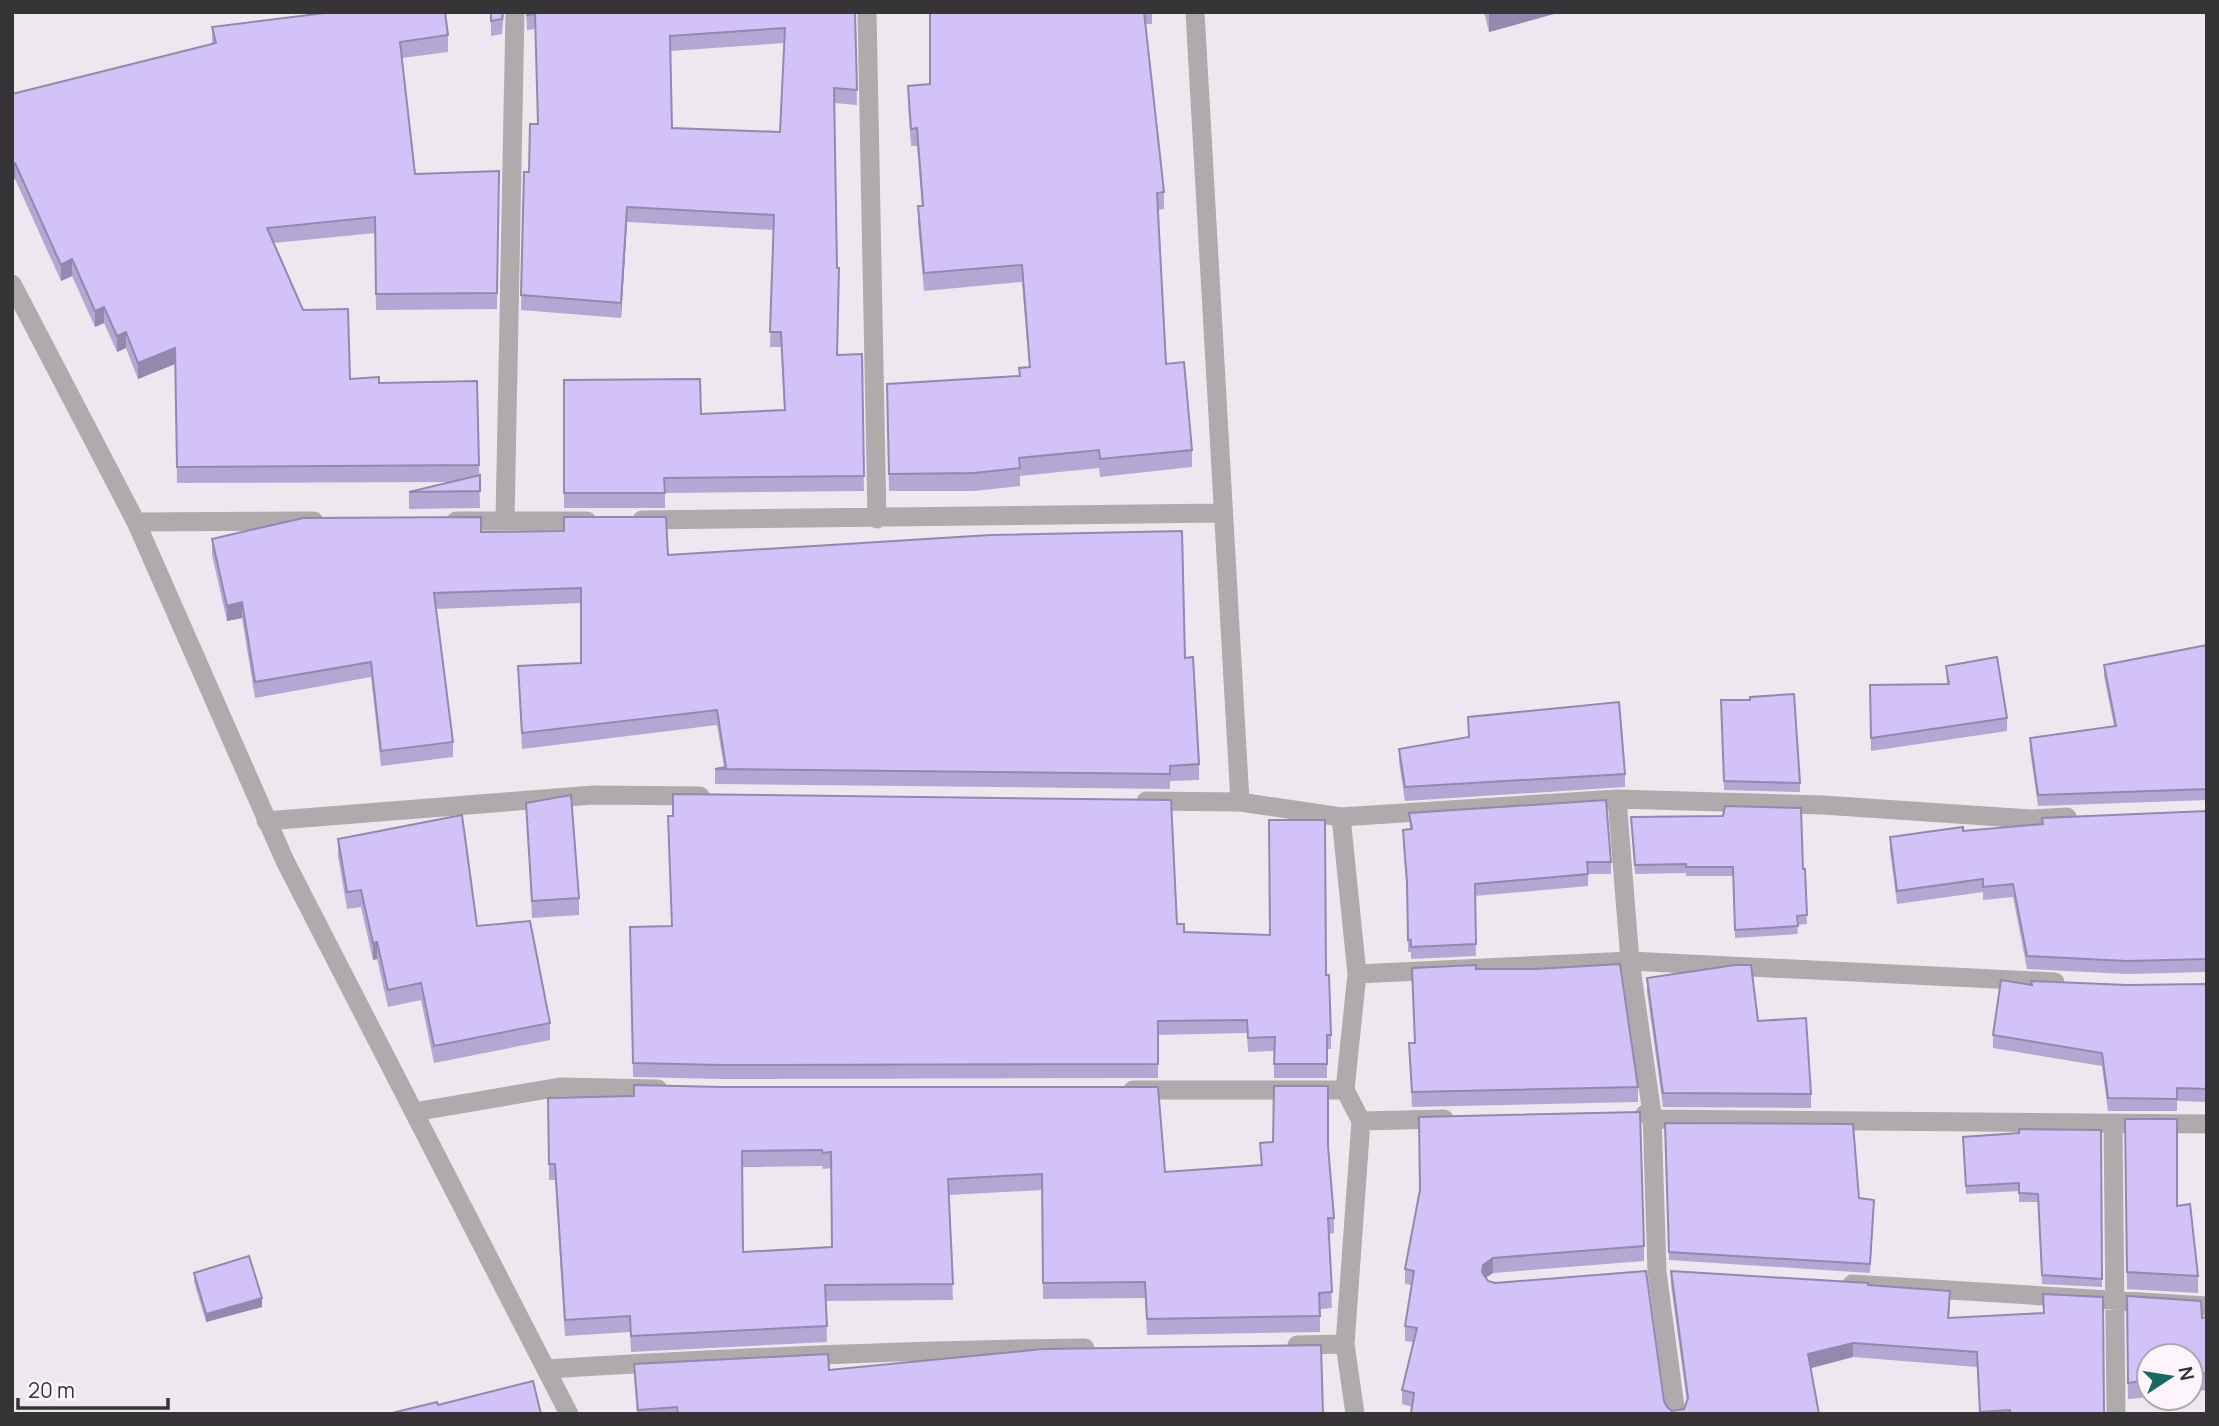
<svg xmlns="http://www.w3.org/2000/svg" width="2219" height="1426" viewBox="0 0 2219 1426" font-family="Manrope,sans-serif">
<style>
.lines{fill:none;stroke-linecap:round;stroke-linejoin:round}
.minor{stroke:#afaaac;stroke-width:19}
.tertiary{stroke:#afaaac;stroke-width:19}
.wall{fill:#b5a7d4;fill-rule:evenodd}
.shaded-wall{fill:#9388ad}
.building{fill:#d2c2f7;stroke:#9388ad;stroke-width:2;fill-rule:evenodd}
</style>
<rect width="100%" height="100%" fill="#efe7ef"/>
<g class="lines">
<path class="minor" d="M867,12L877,519
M1195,12L1240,802L1341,817L1357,974L1345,1090L1361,1121L1345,1344L1355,1414
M642,520L1222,513
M456,521H587
M505,521L515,12
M136,522L314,521
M1617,799L1823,805L2030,819L2067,817
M1146,801L1240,802
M1341,817L1617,799L1630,961L1652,1114L1657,1272L1676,1414
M266,821L593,795L700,796
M1357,974L1630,961L2055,982
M1133,1090H1345
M414,1112L560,1087L658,1089
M1645,1114H1652L1653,1119L2207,1124
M1361,1121L1444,1119
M2113,1123L2116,1414
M1852,1284L2207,1306
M1297,1345L1345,1344
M546,1369C726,1358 905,1350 1085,1348"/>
<path class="tertiary" d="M12,284L136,522L285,861L569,1414"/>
</g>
<path class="wall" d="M491,12H504L502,34L491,36Z
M526,12H855L857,105L834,103L837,355L862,354L864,491L665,493V508H564V380L701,414L784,410L781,347H770L774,230L627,222L621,318L521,310L524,172H529L538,124L535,29L527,30ZM784,43L780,132L672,128L670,51Z
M930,12H1152V24H1145L1164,192V209L1158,210L1166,364L1192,450V467L1100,477L1099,468L1020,476V486L974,491H889L887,384L1019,376V368L1029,367L1022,282L924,291L918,224V206H922L917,146H911L908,103V86L930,84Z
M1484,12H1561L1489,32Z
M212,27L448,35V52L402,58L415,174L499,171L497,309L376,310L375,233L274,243L303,310L350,379L379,383L477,381L480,508L409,509V492L451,482L177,483L175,364L138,379L126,348L117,352L104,323L95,327L72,276L61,281L15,179L12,180V94L212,44Z
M481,532L668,555L1185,658L1199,764V780L1170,781V789L715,784V769L724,767L717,725L522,749L518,666L581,663V603L436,609L453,742V757L381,766L371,677L255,698L242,618L227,621L212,555V539Z
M2207,645V800L2038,806L2030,750V738L2114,726L2104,676V665Z
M1946,666L2007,718V731L1871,751L1870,685L1947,684Z
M1721,700L1800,783V792L1724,790Z
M1468,717L1625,774V787L1405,801L1399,762V749L1468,737Z
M526,803L579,898V915L532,918Z
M2207,811V972L2127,974L2027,969L2013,897L1983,900V892L1897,904L1890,850V837L2042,824V818Z
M1409,813L1611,862V874H1588V886L1475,896L1476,956L1411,959V952H1408L1407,894L1403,841V830L1410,829Z
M1631,817L1803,869L1807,924L1797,925L1798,934L1735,938L1733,876H1686V873L1635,874Z
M338,839L477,926L550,1023V1040L434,1063L421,1000L388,1007L377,959L373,960L361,907L347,909L338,856Z
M1177,924L1184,932L1326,975L1331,1035V1049H1327V1078H1274V1051L1248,1052L1247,1033L1158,1035V1078L721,1079L633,1077L630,927Z
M1412,968L1476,969L1638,1087V1102L1412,1107L1409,1043H1415Z
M1647,978L1758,1021L1811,1094V1108L1663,1107L1647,992Z
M2031,981L2127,985L2207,984V1102L2177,1101V1111H2108L2102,1066L1993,1048V1035L2031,985Z
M548,1098L1165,1172L1261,1165L1260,1143L1328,1146L1334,1218V1233L1329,1234L1332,1308L1320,1309V1332L1147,1335L1145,1298L1043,1299L1042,1190L949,1195L953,1300L826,1301L827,1342L631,1352L630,1332L565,1336L555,1180H549ZM822,1166L823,1169L831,1168V1247L743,1252L742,1167Z
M2125,1119L2177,1206L2198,1276V1293L2127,1289Z
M1665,1123L1859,1198L1874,1208L1870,1273L1669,1260Z
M2101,1130L2102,1287L2042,1284L2038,1202H2019V1191L1966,1194L1963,1145Z
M1419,1191L1644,1246V1261L1493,1273L1486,1278L1488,1281L1664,1401L1667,1407L1672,1411L1684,1409L1687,1402L1671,1285V1271L1868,1285L1950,1306L1949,1318L2044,1313L2043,1294L2104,1414H1980L1977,1367L1853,1357L1810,1368L1819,1414L1412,1407L1402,1404V1390L1414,1342L1405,1341V1326L1412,1285L1405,1284V1269Z
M194,1273L262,1307L206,1322L194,1282Z
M2127,1296L2202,1318L2207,1317V1390L2191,1392V1356H2149V1397L2128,1399Z
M634,1364L829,1370L1323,1414H637L634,1376Z"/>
<path class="shaded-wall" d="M1489,12H1561L1489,32Z
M15,163V179L12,180V164Z
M627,207V222L621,318V303Z
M72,259V276L61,281V265Z
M104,307V323L95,327V311Z
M126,332V348L117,352V336Z
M175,348V364L138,379V363Z
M242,602V618L227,621V606Z
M377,942V959L373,960V943Z
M1493,1258V1273L1483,1279L1482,1272L1483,1265Z
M262,1298V1307L206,1322V1314Z
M1853,1343V1357L1808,1369V1354Z"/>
<path class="building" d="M333,12H445L448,35L400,42L415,174L499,171L497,293L376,294L375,217L267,228L303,310L348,309L350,379L379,377V383L477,381L479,465L177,467L175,348L138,363L126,332L117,336L104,307L95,311L72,259L61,265L15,163L12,164V94L216,43L212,27Z
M491,12H503L502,19L491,21Z
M527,12H855L857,90L834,88L837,268H839L837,355L862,354L864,476L664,478L665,493H564V380L700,379L701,414L785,410L781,332H770L774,215L627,207L621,303L521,295L524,172H529L530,124H538L535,14L527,15ZM785,28L780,132L672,128L670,36Z
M930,12H1144L1164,192L1157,193L1166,364L1184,362L1192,450L1100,459L1099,450L1019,458L1020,468L974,473L889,474L887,384L1020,376L1019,368L1030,367L1022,265L924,273L918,206H923L917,128L911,129L908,86L930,84Z
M480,475V491L409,492Z
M481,517V532L564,531V517H666L668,555L990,535L1182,531L1185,658L1193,657L1199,764L1170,766V774L715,769L726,767L717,710L522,733L518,666L581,663V588L434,593L453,742L381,751L371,662L255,682L242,602L227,606L212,539L303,518Z
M2207,645V789L2038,795L2030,738L2116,726L2104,665Z
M1997,657L2007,718L1871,738L1870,685L1949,684L1946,666Z
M1794,694L1800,783L1724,781L1721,700H1750V697Z
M1619,702L1625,774L1405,787L1399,749L1469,737L1468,717Z
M673,794L1171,800L1177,924H1184V932L1270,935L1269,820H1325L1326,975H1329L1331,1035H1327V1064H1274L1275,1037L1248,1038L1247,1020L1158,1021V1064L721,1065L633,1063L630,927L672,926L668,816H673Z
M571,795L579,898L532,901L526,803Z
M1606,800L1611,862H1587L1588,874L1475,884L1476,944L1411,947V940H1408L1407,882L1403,830L1412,829L1409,813Z
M1725,806L1801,808L1803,869H1805L1807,915L1797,916L1798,926L1735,930L1733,867H1686V864L1635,865L1631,817L1723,816Z
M2207,811V959L2127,961L2027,956L2013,884L1983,887V879L1897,891L1890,837L1963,827V831L2043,824L2042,818Z
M462,815L477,926L530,921L550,1023L434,1046L421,983L388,990L377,942L373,943L361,890L347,892L338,839Z
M1620,964L1638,1087L1412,1092L1409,1043H1415L1412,968L1476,965V969H1536Z
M1735,965H1751L1758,1021L1806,1018L1811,1094L1663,1093L1647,978Z
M2001,980L2032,985L2031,981L2127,985L2207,984V1089L2177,1088V1099L2108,1098L2102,1053L1993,1035Z
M634,1085L721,1087H1158L1165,1172L1262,1165L1260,1143L1273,1142L1274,1086H1328V1146L1334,1218H1328L1332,1292L1319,1293L1320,1316L1147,1319L1145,1282L1043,1283L1042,1174L948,1179L953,1284L825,1285L827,1326L631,1336L630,1316L565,1320L555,1164H549L548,1098L634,1096ZM822,1150L823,1153L831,1152L832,1247L743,1252L742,1151Z
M1640,1112L1644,1246L1493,1258L1483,1265L1482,1272L1488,1281L1495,1283L1646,1271L1664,1401L1667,1407L1672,1411L1684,1409L1688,1398L1671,1271L1868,1283V1285L1950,1291L1948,1318L2044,1313L2043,1294L2103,1297L2104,1414H2010V1410L1980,1412L1977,1352L1853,1343L1808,1354L1819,1414H1411L1414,1393L1402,1390L1417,1328L1405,1326L1414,1271L1405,1269L1420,1190L1419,1117Z
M2125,1119H2177V1206L2190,1204L2198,1276L2127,1272Z
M1665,1123L1853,1124L1859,1198L1874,1200L1870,1264L1669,1252Z
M2019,1129L2101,1130L2102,1279L2042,1275L2038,1194L2019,1193V1183L1966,1186L1963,1137L2019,1133Z
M249,1256L262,1298L206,1314L194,1273Z
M2127,1296L2201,1301L2202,1318L2207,1317V1373L2191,1375V1356H2149V1380L2128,1383Z
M1321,1345L1323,1414H678L677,1407L638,1410L634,1364L828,1354L829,1370L1043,1349Z
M533,1381L541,1414H388L437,1402L438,1405Z"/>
<rect width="2219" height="1426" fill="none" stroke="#373437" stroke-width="28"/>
<g transform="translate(2170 1377) rotate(78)"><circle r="33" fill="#fdf4fc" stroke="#aea7ad" stroke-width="2"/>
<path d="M0-5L12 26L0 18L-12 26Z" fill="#1b6761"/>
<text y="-10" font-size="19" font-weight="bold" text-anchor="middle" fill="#373437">N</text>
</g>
<path d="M18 1398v10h150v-10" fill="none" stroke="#373437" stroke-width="3.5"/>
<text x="28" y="1398" font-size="21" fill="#373437" stroke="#fdf4fc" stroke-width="5" paint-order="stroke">20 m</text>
</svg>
